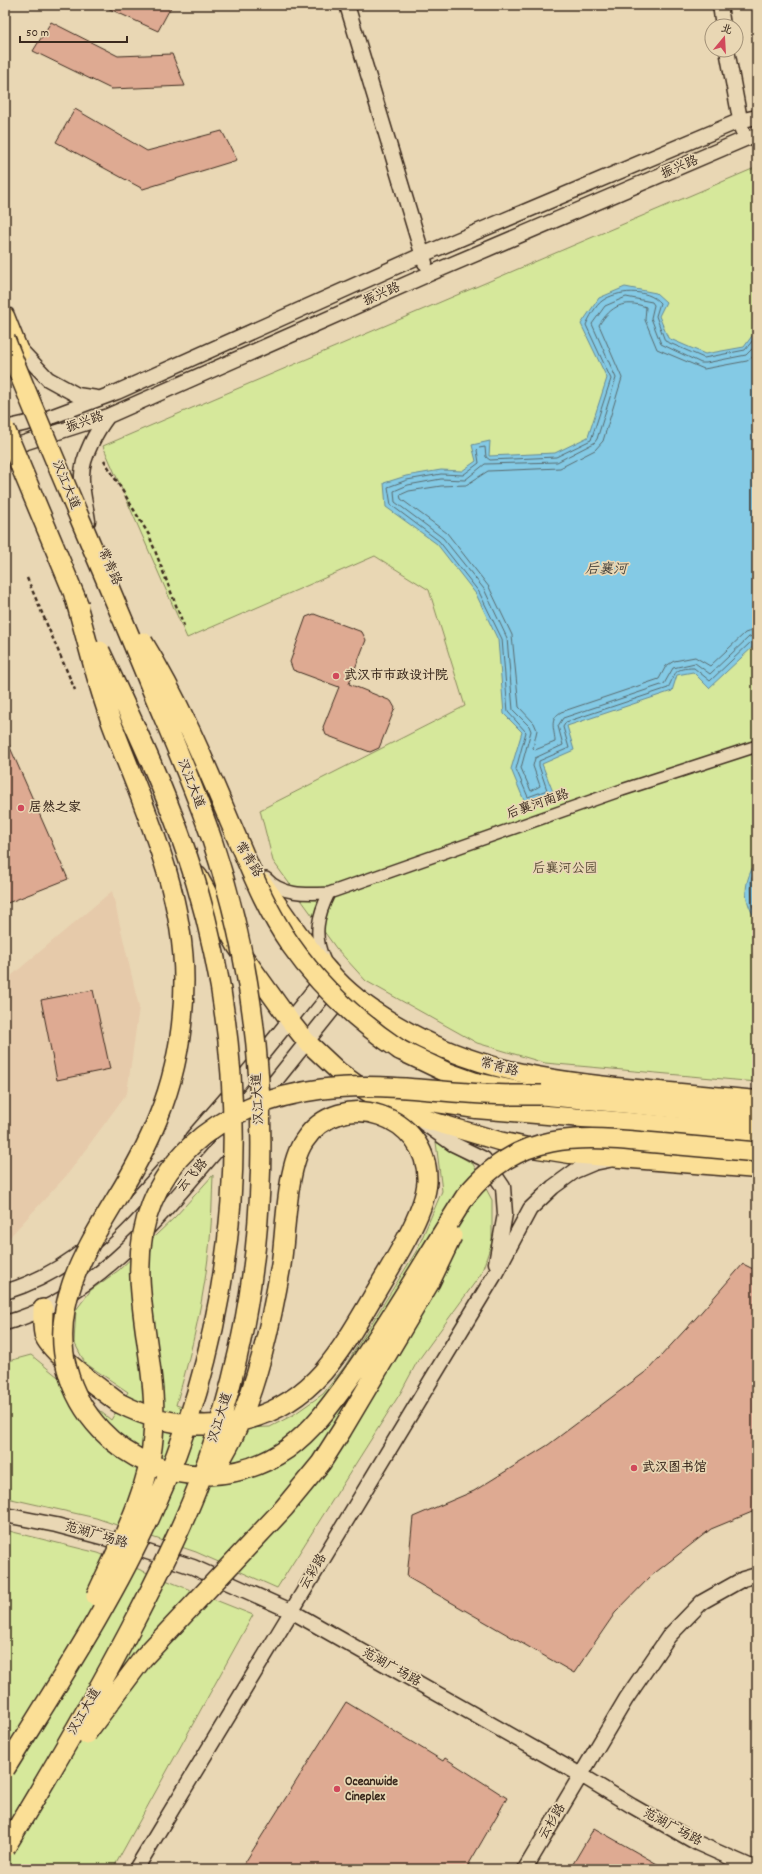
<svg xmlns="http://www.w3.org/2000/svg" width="762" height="1874" viewBox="0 0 762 1874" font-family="Dekko,'LXGW WenKai TC',sans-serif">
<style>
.built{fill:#e6caaa}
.green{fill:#d6e89b;stroke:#88895c}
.water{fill:#84cae5;stroke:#678a95}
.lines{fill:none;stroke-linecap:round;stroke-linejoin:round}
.shore{stroke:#586a6e;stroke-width:1}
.building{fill:#deaa92;stroke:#3b2a1e}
.minor-casing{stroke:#3b2a1e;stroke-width:14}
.tertiary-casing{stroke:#3b2a1e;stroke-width:17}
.primary-casing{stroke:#3b2a1e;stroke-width:21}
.trunk-casing{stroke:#3b2a1e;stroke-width:22}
.path{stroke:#3b2a1e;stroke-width:2.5;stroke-dasharray:4 3;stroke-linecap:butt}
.minor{stroke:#e9d7b4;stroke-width:11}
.tertiary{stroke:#e9d7b4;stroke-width:14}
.primary{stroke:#fbdf96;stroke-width:18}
.trunk{stroke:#fbdf96;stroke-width:19}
.trunk-bridge-casing{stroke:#3b2a1e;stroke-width:22;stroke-linecap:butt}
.trunk-bridge{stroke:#fbdf96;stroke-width:19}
.poi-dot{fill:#d1495b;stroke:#e9d7b4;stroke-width:1.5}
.labels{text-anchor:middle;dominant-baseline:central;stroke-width:3.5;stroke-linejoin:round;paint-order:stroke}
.street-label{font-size:13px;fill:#3b2a1e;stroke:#e9d7b4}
.poi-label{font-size:13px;font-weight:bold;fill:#3b2a1e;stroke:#e9d7b4;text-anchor:start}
.park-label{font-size:13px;fill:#524631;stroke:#e9d7b4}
.water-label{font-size:14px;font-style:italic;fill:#46423c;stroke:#e9d7b4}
</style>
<rect width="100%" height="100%" fill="#e9d7b4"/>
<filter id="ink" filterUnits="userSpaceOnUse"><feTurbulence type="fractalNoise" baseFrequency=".025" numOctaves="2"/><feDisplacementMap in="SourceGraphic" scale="8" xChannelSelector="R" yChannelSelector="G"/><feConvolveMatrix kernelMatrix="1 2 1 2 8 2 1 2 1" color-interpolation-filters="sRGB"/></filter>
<g filter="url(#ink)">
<path class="built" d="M112,891L139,1007L127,1093L67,1175L5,1242V981Z"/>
<path class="green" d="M757,167V1082L545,1063L477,1043L366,981L336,948L273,861L260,810L465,706L429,590L375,556L187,638L103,446Z
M436,1142L473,1164L492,1200V1242L481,1274L417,1362L401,1392L277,1588L196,1552L96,1518L7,1498L5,1505V1362L31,1355L111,1420L128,1392L85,1363L74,1342L76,1310L91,1290L119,1270L175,1217L213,1175C212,1196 212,1218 210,1239C205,1295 192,1351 176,1405L246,1428L270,1427L293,1415L323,1394L345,1366L417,1250L442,1191Z
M5,1530L98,1553L253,1615L113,1869H5Z"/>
<path class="water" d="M625,287L656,293L666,302L659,316L668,338L705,354L744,347L757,329V643L709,688L693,672L677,675L672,691L567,726L574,750L542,764L553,792L525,803L511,769L522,732L504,714L498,640L476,594L437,544L386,507L384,483L406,476L441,470L462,471L476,461L472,445L490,441L489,456L555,453L588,437L607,378L581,324L599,298Z
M755,863H757L756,920C743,898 743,885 755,863Z"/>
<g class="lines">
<path class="shore" d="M757,335L745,350L704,358L665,341L656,316L660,303C647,288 617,290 602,301C596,305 589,318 586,325L611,379L591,440L556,457L490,460L486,457L485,447L479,448L477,450L479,463L463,475L441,474L407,480L388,487L391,505L439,541L479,592L502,639L508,712L526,732L516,769L528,797L547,790L539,766V761L569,748L563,727L566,722L668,688C676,673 673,668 694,668L710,681L752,641L757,640
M757,344L746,355L706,363H701L661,344L651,318L654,305L652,302L626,297L605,306L592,324L616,378L597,439L594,443L557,462L485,464L465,480L441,479L408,485L394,491L395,502L443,538L484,589L507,638L513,710L529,726L531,731L521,768L531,791L540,786L533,766L535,758L563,745L558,726L563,718L664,684L673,668L695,663L710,674L749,637L757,635
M757,354L747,361L704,369L657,349L645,320L646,307C624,299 611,306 599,325L622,378L603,441L595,450L560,468L488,471L466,485L441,486L409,491L400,495L401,499L447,533L489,587L512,635L519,707L534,723L537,730L533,748L535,750L555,742C555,730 548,720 561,712L659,679L666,666L674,661L695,657L710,666L745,633L757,629
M757,868L751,880L752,905L757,914"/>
</g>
<path class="building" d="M101,5H172L158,31Z
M51,22L118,56L172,54L185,86L111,89L33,51Z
M75,109L147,151L222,131L237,160L143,189L56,142Z
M314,614L362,632L366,640L349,684L391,701L395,708L379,748L370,752L326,735L323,727L339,687L293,670L290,662L306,617Z
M5,736L68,879L5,904Z
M93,990L110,1069L57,1080L41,1000Z
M743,1264L757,1271V1510L711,1529L651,1576L615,1613L574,1673L407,1577L413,1517L474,1491L548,1445L648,1370L696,1318Z
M346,1702L443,1761L445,1758L507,1798L466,1869H241Z
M594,1828L666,1869H570Z"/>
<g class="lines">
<g class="minor-casing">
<path id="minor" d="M266,878C282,896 307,894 329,893L622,790L757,746
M324,959C313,935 318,915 329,893"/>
</g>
<g class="tertiary-casing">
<path id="tertiary" d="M347,5L425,263
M720,5L723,26
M727,50L742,130
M16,345L48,379L77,395L97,398
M5,428L45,419L117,392L422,255L739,121L757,117
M5,449L108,416L429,274L745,139L757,136
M88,521C86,506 81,489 82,475C82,457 97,430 108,416
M257,1104L345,994
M421,1121L453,1144L484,1159L503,1187L505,1214L496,1263
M192,1138L231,1093L326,975
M5,1292C77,1270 117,1222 165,1168
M5,1323C103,1297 171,1201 235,1129
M5,1515L56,1525L105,1538L193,1567L291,1611L581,1775L632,1806L697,1843L756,1869
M136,1869L494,1276L530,1209L553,1187L575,1171L594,1163L609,1160
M525,1869L626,1699L669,1636L702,1602L743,1579L757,1575"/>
</g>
<g class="primary-casing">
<path id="primary" d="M5,316L20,354
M198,876L237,947L290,1021L306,1041L338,1071L363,1089L388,1104L414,1116L499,1141L532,1148L570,1154L757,1169
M262,882C283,912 304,944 329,971C347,992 371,1010 395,1024C471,1070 550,1081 637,1089C677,1093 717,1096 757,1100
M385,1095L476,1109L757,1133"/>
</g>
<g class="trunk-casing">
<path id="trunk" d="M400,1050L446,1072L474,1082L507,1089L542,1095L757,1116
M43,1309C43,1317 42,1330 45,1337C53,1355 102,1390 119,1403"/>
</g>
<path class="path" d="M104,460L149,535L184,626
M27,578L75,690"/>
<use href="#minor" class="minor"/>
<use href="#tertiary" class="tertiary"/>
<use href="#primary" class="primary"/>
<use href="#trunk" class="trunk"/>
<g class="trunk-bridge-casing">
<path id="trunk-bridge" d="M5,339C52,457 104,572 152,690C173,740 195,789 212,840C282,1050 277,1285 196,1491C177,1539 154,1584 130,1630C91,1704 49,1776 5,1848
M5,429L79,606
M74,595C87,638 96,682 112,724C143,806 184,890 184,980C184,1027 176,1074 158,1118C147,1146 132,1173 116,1199C85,1251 50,1305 67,1369C73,1392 85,1413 101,1430C128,1459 168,1476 208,1475C236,1474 264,1465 287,1449C312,1431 330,1406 348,1381C390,1322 426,1258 465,1197C518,1130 579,1135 657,1143C690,1146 724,1149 757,1152
M143,642C178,699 204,760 230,822C248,863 264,907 290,944C320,987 357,1021 400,1050
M119,1403C188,1439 270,1432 323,1372C346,1345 363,1313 381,1283C397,1256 425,1212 427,1182C430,1115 340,1085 304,1141C286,1168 286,1232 281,1265C271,1323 258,1383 233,1437C227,1450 219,1462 212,1475
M96,1596C118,1548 149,1492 153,1438C158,1384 142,1331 140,1278C135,1166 219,1102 322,1089C376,1082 430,1091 483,1094C503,1095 522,1095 542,1095
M86,1734L143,1658L284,1508L321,1463L342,1430L430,1282L452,1236
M5,1769C56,1686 111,1604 151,1515C242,1317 258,1091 196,883C172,803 135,726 100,651"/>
</g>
<use href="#trunk-bridge" class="trunk-bridge"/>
</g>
</g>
<g class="poi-dot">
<circle cx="336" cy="676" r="4"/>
<circle cx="21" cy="808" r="4"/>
<circle cx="634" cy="1468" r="4"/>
<circle cx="337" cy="1789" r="4"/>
</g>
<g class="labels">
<g class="street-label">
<text transform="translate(680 168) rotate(-23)">振兴路</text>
<text transform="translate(382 295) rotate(-24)">振兴路</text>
<text transform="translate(85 423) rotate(-19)">振兴路</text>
<text transform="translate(65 485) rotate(67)">汉江大道</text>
<text transform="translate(109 567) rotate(66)">常青路</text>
<text transform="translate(190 784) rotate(68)">汉江大道</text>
<text transform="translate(538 805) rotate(-19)">后襄河南路</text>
<text transform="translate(248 860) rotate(58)">常青路</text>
<text transform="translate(499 1068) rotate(15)">常青路</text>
<text transform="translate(259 1099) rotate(-93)">汉江大道</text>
<text transform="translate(193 1176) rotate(-49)">云飞路</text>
<text transform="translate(221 1418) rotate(-73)">汉江大道</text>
<text transform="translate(96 1536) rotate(16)">范湖广场路</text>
<text transform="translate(314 1572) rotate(-59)">云彩路</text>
<text transform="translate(391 1668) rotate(29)">范湖广场路</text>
<text transform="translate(85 1712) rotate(-60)">汉江大道</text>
<text transform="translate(553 1822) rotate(-59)">云杉路</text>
<text transform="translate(672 1828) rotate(28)">范湖广场路</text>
</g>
<g class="poi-label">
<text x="344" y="676">武汉市市政设计院</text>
<text x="29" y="808">居然之家</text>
<text x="642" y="1468">武汉图书馆</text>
<text x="345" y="1782">Oceanwide<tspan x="345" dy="15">Cineplex</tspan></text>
</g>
<g class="park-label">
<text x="565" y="869">后襄河公园</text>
</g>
<g class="water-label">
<text x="606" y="570">后襄河</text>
</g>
</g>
<rect width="762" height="1874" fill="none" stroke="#e9d7b4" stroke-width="20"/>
<rect x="10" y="10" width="742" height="1854" fill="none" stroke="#3b2a1e" stroke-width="1.5" filter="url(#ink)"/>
<g transform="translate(724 38) rotate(18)"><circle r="19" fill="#e9d7b4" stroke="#a39278"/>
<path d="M0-3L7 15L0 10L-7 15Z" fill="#d1495b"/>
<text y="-6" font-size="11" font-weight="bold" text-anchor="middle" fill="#3b2a1e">北</text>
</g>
<path d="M20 36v6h107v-6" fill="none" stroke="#3b2a1e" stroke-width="2"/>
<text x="26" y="36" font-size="12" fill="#3b2a1e" stroke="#e9d7b4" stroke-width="3" paint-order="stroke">50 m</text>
</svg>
